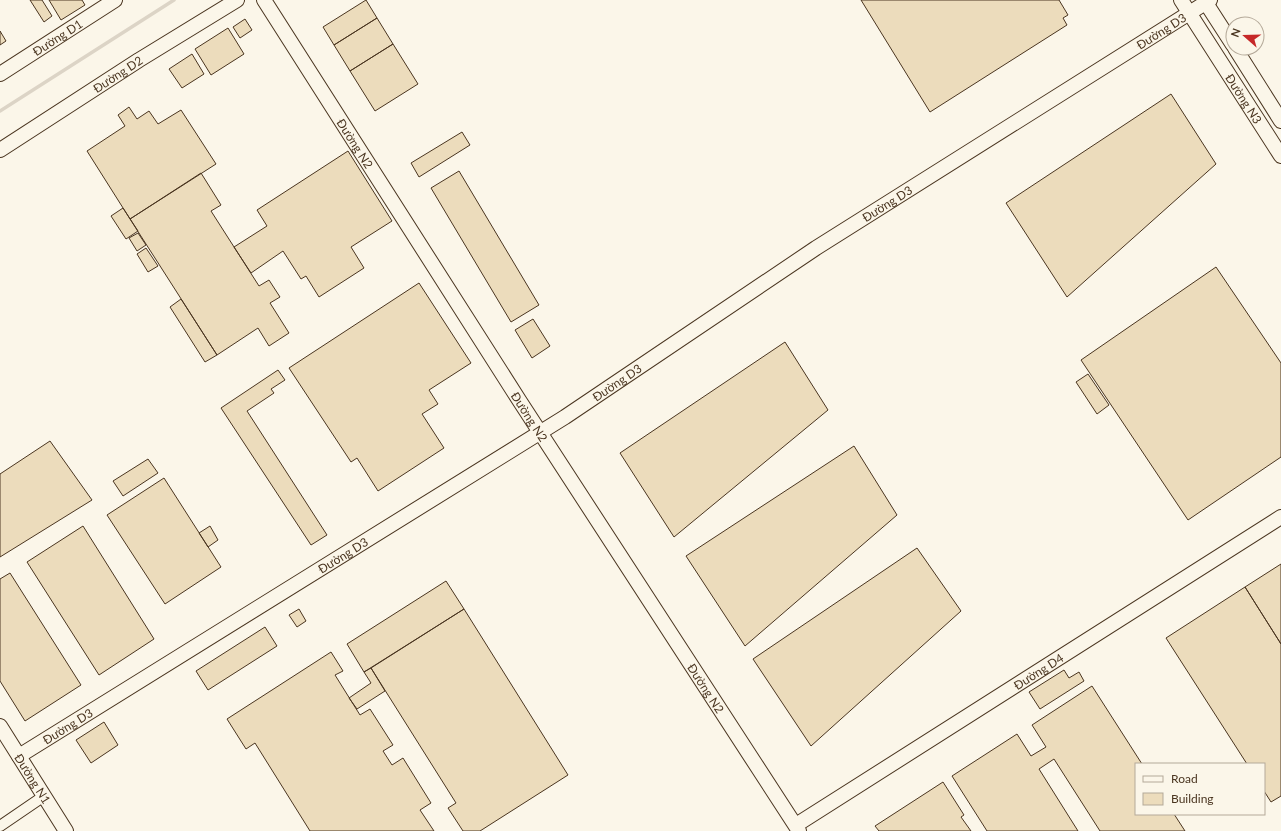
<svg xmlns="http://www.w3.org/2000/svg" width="1281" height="831" viewBox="0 0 1281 831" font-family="Lato,sans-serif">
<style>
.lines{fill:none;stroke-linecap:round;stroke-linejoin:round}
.stream{stroke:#dcd4c6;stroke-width:3.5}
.building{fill:#ecdcbc;stroke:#4a3520}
.street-casing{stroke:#4a3520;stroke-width:12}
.secondary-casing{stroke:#4a3520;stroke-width:16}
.street{stroke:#fbf6e9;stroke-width:10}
.secondary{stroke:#fbf6e9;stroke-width:14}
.labels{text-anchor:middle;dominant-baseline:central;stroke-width:3;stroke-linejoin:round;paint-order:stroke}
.street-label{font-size:12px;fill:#4a3520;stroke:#fbf6e9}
</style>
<rect width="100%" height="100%" fill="#fbf6e9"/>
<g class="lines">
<path class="stream" d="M0,111L174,0"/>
</g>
<path class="building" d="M30,0H42L52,16L44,22Z
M49,0H82L85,5L61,20Z
M366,0L377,18L334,45L323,27Z
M861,0H1059L1068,15L1063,18L1067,25L930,112Z
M377,18L393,44L350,71L334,45Z
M245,19L252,30L240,38L233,27Z
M228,28L244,54L211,75L195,49Z
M0,31L6,41L0,45Z
M393,44L418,84L375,111L350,71Z
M192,54L204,74L182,88L169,69Z
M1171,94L1216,164L1067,297L1006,203Z
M129,107L137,119L149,111L158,124L181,110L216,164L130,219L87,151L125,126L118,115Z
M462,132L470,145L419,177L411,163Z
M348,151L392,221L351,247L364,268L319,297L306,276L301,279L283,251L251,273L234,247L267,226L257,210Z
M459,171L539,305L511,322L431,188Z
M201,173L221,205L211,211L259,286L269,280L280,297L270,303L289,333L269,346L258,328L217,355L130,219Z
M123,208L138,231L126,239L111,216Z
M138,233L146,245L137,251L129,238Z
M146,248L158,266L148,272L137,254Z
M1216,267L1281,363V457L1188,520L1081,360Z
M419,283L471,363L429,390L438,404L422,414L444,448L378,491L357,458L351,462L289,368Z
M181,299L217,355L205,362L170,307Z
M533,319L550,346L532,358L515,330Z
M785,342L828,410L674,537L620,453Z
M278,370L285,380L271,389L274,393L247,411L327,535L311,545L221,408Z
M1088,374L1109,405L1097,414L1076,382Z
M50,441L92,500L0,557V474Z
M854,446L897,515L745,646L686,556Z
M148,459L158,473L123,496L113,481Z
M164,478L221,567L165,604L107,515Z
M83,526L154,639L99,675L27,562Z
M210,526L218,540L208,547L199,533Z
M917,548L961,611L811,746L753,659Z
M1281,564V644L1245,587Z
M10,573L81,685L25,721L0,681V579Z
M446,581L464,609L364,672L347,644Z
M1245,587L1281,644V796L1271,802L1264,791V764H1247L1166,638Z
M299,609L306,621L297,627L289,615Z
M464,609L568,775L480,831H463L448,808L456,803L371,668Z
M265,627L277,646L208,690L196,671Z
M331,652L343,671L335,675L360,715L370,709L393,745L383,751L392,765L403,758L431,803L420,810L434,831H310L255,743L246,749L227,719Z
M371,668L385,691L357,709L349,698L371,683L364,672Z
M1064,670L1069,678L1079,672L1084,681L1040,709L1029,692Z
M1092,686L1142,764H1136V814H1174L1185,831H1100L1054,759L1039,769L1078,831H987L952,776L1017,734L1031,756L1046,747L1032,725Z
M104,722L118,745L91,763L76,740Z
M943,782L964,815L961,817L971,831H879L875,826Z"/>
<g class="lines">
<g class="street-casing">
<path id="street" d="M0,826L44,796"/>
</g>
<g class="secondary-casing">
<g id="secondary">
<path id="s1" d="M264,0L519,400L799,831"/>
<path id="s2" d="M1181,0L1281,156"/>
<path d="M1204,0L1233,45"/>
<path d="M1235,48L1281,121"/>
<path id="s3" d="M0,74L115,0"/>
<path id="s4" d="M0,150L139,60L237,0"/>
<path id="s5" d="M0,726L66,831"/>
<path id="s6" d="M19,756L565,417L816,248L1210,0"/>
<path id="s7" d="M796,825L1281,517"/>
</g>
</g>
<use href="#street" class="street"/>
<use href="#secondary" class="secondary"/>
</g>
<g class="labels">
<g class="street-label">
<text stroke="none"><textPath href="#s6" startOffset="1353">Đường D3</textPath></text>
<text stroke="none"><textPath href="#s3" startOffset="68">Đường D1</textPath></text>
<text stroke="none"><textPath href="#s4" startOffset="140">Đường D2</textPath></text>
<text stroke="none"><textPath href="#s2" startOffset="117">Đường N3</textPath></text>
<text stroke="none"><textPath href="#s1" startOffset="170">Đường N2</textPath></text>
<text stroke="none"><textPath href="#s6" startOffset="1029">Đường D3</textPath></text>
<text stroke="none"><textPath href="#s6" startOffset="705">Đường D3</textPath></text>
<text stroke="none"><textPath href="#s1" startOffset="494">Đường N2</textPath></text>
<text stroke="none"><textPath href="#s6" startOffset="381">Đường D3</textPath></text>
<text stroke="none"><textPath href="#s7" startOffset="287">Đường D4</textPath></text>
<text stroke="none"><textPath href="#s1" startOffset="818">Đường N2</textPath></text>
<text stroke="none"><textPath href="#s6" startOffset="57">Đường D3</textPath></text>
<text stroke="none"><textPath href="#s5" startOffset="62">Đường N1</textPath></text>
</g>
</g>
<rect x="1135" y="763" width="130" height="52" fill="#fbf6e9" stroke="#b4a999"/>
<rect x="1143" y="776" width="20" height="6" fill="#fbf6e9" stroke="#b4a999"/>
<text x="1171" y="783" font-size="12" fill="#4a3520">Road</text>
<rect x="1143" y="793" width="20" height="12" fill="#ecdcbc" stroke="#b4a999"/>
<text x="1171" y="803" font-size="12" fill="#4a3520">Building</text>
<g transform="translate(1245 36) rotate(290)"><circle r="19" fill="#fbf6e9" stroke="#b4a999"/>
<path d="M0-3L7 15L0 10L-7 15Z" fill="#c62828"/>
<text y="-6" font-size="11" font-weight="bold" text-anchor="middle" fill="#4a3520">N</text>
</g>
</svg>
